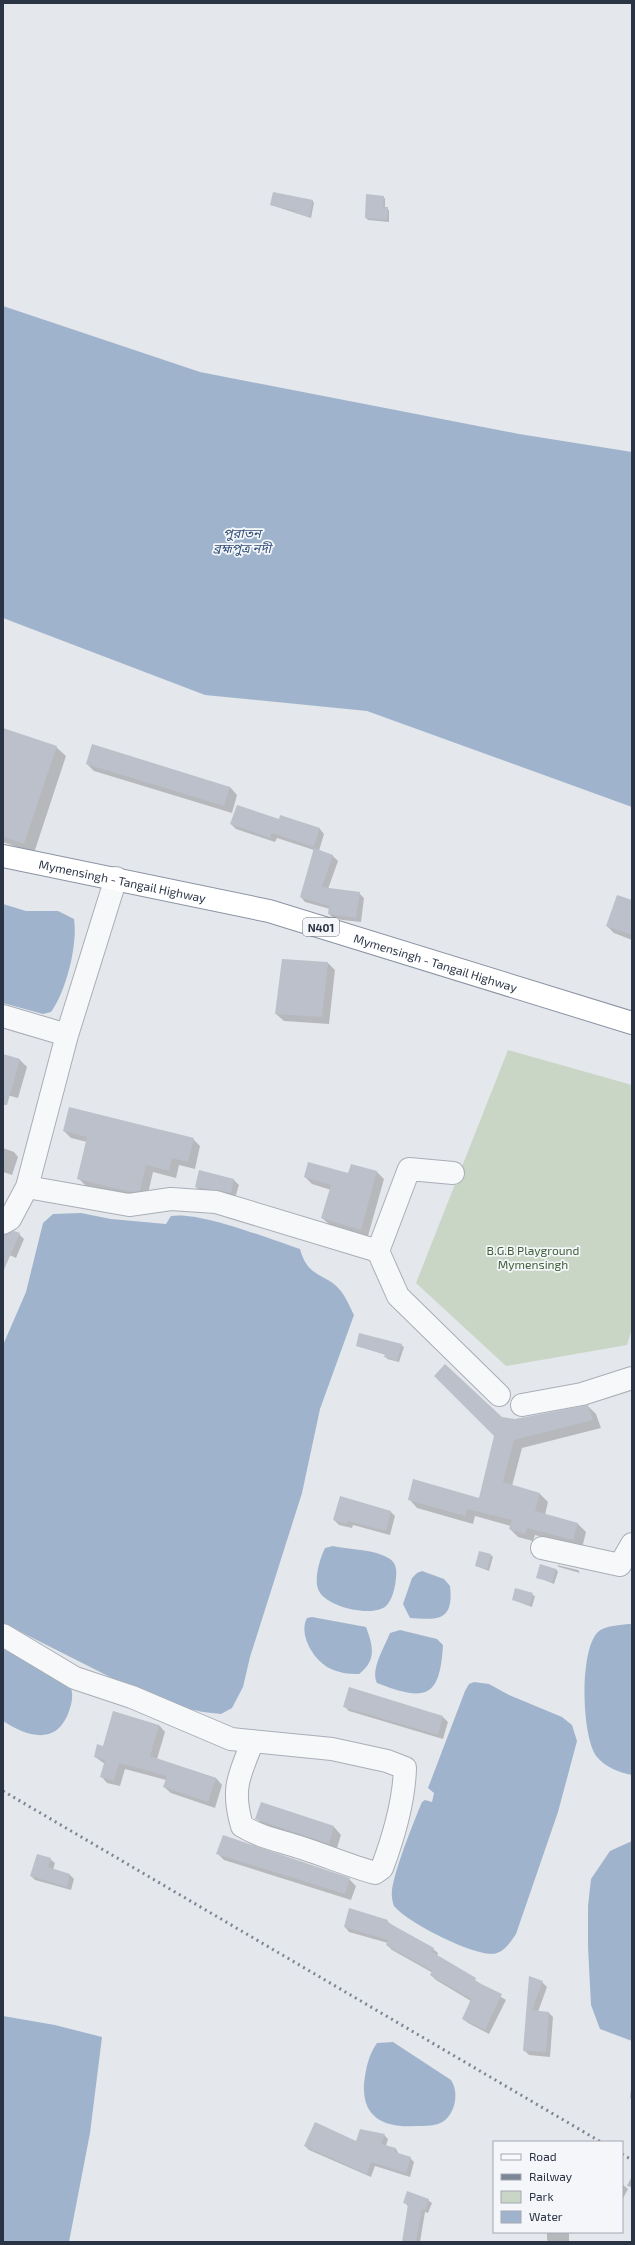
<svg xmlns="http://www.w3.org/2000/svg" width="635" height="2245" viewBox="0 0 635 2245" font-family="'Exo 2','Noto Sans Bengali',sans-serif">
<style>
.green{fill:#c9d6c5}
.water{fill:#9fb4cc}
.shadow{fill:#0003}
.building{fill:#bbc0ca}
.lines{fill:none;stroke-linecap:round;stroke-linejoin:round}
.minor-casing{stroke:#a9aeb7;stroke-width:24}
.highway-casing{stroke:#8b94a3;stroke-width:24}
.minor{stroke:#f7f8fa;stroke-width:22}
.highway{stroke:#fff;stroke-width:22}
.rail{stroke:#7d8696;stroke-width:3;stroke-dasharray:2 4;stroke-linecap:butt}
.labels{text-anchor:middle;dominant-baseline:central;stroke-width:3.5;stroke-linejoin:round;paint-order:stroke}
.shield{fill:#f4f6f9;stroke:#676e7b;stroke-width:1}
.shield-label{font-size:11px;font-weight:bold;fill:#2b3445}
.street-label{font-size:12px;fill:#2b3445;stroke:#f4f6f9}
.park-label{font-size:12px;fill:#3f6138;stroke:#f4f6f9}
.water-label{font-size:13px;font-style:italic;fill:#34527a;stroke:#f4f6f9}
</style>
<rect width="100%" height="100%" fill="#e4e7ec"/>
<path class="green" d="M508,1050L632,1085V1329L627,1345L506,1366L416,1283Z"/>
<path class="water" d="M3,306L200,372L519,434L632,452V807L367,711L205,695L3,618Z
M3,904L26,911H58L74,919C78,944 66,992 51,1012L43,1014L3,1003Z
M81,1213L111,1219L166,1224L171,1216C200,1211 269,1239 300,1249C308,1279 326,1273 340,1290C346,1297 350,1307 354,1315L320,1409L302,1493L250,1657L243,1687L232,1708L221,1714L203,1712L175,1706L114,1679L3,1623V1345L26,1292L43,1223L53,1214Z
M333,1546C350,1550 375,1549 390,1559C396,1563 397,1570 396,1578C395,1587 393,1599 386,1606C373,1618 324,1607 318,1589C314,1578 320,1558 325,1548Z
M422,1571L444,1579L450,1586C454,1621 438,1620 410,1618L403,1604L412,1578L417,1573Z
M312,1617L366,1627C373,1646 377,1660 359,1674C348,1674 339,1673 329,1668C314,1660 298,1635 307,1618Z
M632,1624V1775C620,1773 605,1767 597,1757C581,1737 579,1647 599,1631C605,1626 624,1624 632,1624Z
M400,1630L437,1639L443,1645C440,1698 426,1702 377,1683C370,1670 385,1646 390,1633Z
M3,1649L70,1684C74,1696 72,1703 68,1714C55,1746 26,1736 3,1721Z
M474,1682L489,1684L509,1695L562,1717L572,1725L577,1741L558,1812L516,1934C511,1941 506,1950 497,1953C479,1960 405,1921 394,1906C393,1904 392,1899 392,1897C389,1882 415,1819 422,1802L425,1800L432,1802L434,1793L428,1788L465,1691L469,1684Z
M632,1841V2041L600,2029L591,2005L588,1947V1906L591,1879L610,1851Z
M3,2016L55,2025L102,2037L90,2133L69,2242H3Z
M393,2042L451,2080C460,2093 455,2118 438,2124C431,2126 423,2126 416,2126C386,2128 362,2119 364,2084C366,2068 368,2056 377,2043Z"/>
<path class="shadow" d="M383,196L385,199V208L389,210V222L368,220L366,218Z
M312,200L314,203L311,218L271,205Z
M3,729L56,747L66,756L34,853L3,842Z
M87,764L230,787L237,795L232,813L94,771Z
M279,820L320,829L324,834L319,851L333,856L338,861L328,889L359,893L364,898L361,922L334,919L329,914L330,909L305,902L301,897L314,850L277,838L275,842L236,829L231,824Z
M632,901V940L614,933L607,926Z
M328,963L335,970L329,1024L284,1021L276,1014Z
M3,1055L19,1059L27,1067L18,1098L3,1094Z
M64,1131L193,1139L200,1146L195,1169L179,1165L176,1178L153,1172L147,1198L139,1199L86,1186L78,1178L87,1142L71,1138Z
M3,1148L14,1152L18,1157L12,1175L3,1172Z
M352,1165L377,1172L384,1179L368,1236L330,1225L322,1218L331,1190L312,1184L305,1177L349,1174Z
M200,1171L234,1180L239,1185L235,1198L201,1192L196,1187Z
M19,1234L24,1239L16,1258L3,1252V1236Z
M401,1345L404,1347L399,1362L387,1359L386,1355L357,1346Z
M588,1406L596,1414L601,1428L522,1448L512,1486L540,1494L548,1502L545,1515L578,1524L586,1532L582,1548L535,1535L533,1541L518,1537L510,1529L511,1526L475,1516L473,1524L417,1508L409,1499H479L502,1418L515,1420Z
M391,1512L395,1516L390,1535L353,1525L352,1528L339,1525L334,1520Z
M491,1555L493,1557L489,1571L476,1566Z
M557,1565L578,1570L580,1573L559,1567Z
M556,1569L558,1572L554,1584L537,1577Z
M516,1589L535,1596L532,1607L513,1600Z
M349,1688L443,1717L448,1722L443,1739L349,1711L344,1706Z
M159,1725L165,1732L157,1759L216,1778L222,1785L215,1808L171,1793L164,1787L166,1780L125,1769L120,1786L107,1783L101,1776L105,1764L95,1757L103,1747Z
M262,1804L334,1827L341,1835L336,1851L264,1826L257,1819Z
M218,1854L349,1879L356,1886L351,1900L224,1860Z
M50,1859L55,1863L53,1870L70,1875L74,1879L71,1890L35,1880L31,1876Z
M387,1921L392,1925L433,1949L438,1953L437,1956L506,2000L489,2034L468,2023L463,2019L471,2001L436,1980L431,1975L433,1973L392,1950L387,1945L388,1943L349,1932L345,1927Z
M530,1977L542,1982L547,1987L538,2012L549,2013L553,2017L550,2057L529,2055L524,2050Z
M632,2079V2099L630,2098Z
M384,2135L388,2139L386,2146L396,2149L399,2154L410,2158L414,2162L410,2177L375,2166L371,2177L309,2150L305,2146L356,2142Z
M632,2176V2187L627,2186Z
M622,2184L628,2189L622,2200Z
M428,2200L432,2203L428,2213L425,2212L420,2242H403L409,2207L405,2203Z
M547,2232H569V2242H549L547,2240Z"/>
<path class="building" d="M273,192L313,200L309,217L295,213L296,211L270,205Z
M366,194L384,196L383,207H388L387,220L365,218Z
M3,728L57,746L24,844L3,837Z
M92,744L230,787L224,806L86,764Z
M237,805L279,819L280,815L320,828L314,847L272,833L270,838L230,824Z
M314,848L333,855L322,887L360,892L356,918L328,914L329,906L300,897Z
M617,895L632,900V935L606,926Z
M282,959L328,962L322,1017L275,1014Z
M3,1054L20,1059L7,1105H3Z
M69,1107L194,1138L188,1162L172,1158L169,1171L146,1165L140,1191L131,1192L77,1179L87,1137L63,1131Z
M308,1162L348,1173L351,1164L377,1171L361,1230L321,1218L331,1185L304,1177Z
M199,1170L234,1179L231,1193L195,1187Z
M14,1231L20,1233L3,1272V1235Z
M359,1333L402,1344L397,1361L384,1357L385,1354L356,1346Z
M445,1364L502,1417L515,1419L588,1405L593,1420L514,1440L503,1482L540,1493L535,1511L578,1523L573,1540L527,1528L525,1534L509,1529L512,1520L467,1509L465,1516L408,1500L413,1479L479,1498L494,1436L434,1376Z
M340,1496L391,1511L386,1531L348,1521L347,1524L333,1520Z
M479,1551L491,1554L487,1569L475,1566Z
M540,1564L556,1569L552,1582L536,1578Z
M515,1588L533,1593L530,1605L512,1600Z
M349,1687L443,1716L438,1735L343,1707Z
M113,1711L159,1725L150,1756L216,1778L208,1802L163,1787L167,1776L119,1763L114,1781L100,1777L105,1760L94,1757L97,1744L103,1746Z
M261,1802L334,1826L329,1844L255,1819Z
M223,1835L350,1878L345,1894L216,1854Z
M37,1854L51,1858L48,1867L70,1874L67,1887L30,1876Z
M349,1908L388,1920L387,1922L434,1948L432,1952L476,1978L475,1981L502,1994L485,2030L462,2019L471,1999L430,1975L432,1971L386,1945L388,1940L344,1927Z
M529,1976L543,1981L532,2010L549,2012L546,2052L523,2051Z
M315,2122L356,2141L360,2129L385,2134L381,2144L396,2148L395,2152L411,2157L406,2173L371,2162L367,2174L304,2146Z
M407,2191L429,2199L425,2210L422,2209L416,2242H402L408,2204L403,2203Z"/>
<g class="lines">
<g class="minor-casing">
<path id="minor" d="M3,1016L67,1035L27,1187L10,1219L3,1223
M67,1035L116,878
M27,1187L129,1205L171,1199L216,1202L378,1251L398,1296L499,1395
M378,1251L409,1169L453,1173
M522,1405L582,1394L632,1378
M542,1548L620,1565L632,1544
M3,1635L75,1678L132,1697L231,1739L332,1749L387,1761L405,1768C404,1802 394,1836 382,1868L375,1873C350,1866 327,1856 302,1848C279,1840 264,1839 242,1826C231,1789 239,1775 253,1741"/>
</g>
<g class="highway-casing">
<g id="highway">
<path id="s1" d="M3,856L269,911L632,1023"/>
</g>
</g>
<use href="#minor" class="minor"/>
<use href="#highway" class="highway"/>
<path class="rail" d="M3,1791L601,2142
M622,2154L632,2160"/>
</g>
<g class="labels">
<rect class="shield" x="303" y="918" width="36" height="18" rx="3"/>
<g class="shield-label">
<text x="321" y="927">N401</text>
</g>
<g class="street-label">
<text stroke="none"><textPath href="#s1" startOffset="122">Mymensingh - Tangail Highway</textPath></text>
<text stroke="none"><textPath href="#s1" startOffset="446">Mymensingh - Tangail Highway</textPath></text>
</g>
<g class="park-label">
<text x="533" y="1250">B.G.B Playground<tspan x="533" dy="14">Mymensingh</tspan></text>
</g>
<g class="water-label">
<text x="242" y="533">পুরাতন<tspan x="242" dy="15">ব্রহ্মপুত্র নদী</tspan></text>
</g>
</g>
<rect width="635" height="2245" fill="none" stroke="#2b3445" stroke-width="8"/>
<rect x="493" y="2141" width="130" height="92" fill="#f4f6f9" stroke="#a4a8b1"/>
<rect x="501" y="2154" width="20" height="6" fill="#f7f8fa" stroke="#a4a8b1"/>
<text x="529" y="2161" font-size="12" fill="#2b3445">Road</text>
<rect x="501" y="2174" width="20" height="6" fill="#7d8696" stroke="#a4a8b1"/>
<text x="529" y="2181" font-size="12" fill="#2b3445">Railway</text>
<rect x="501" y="2191" width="20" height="12" fill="#c9d6c5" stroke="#a4a8b1"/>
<text x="529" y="2201" font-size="12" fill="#2b3445">Park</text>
<rect x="501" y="2211" width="20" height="12" fill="#9fb4cc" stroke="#a4a8b1"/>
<text x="529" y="2221" font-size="12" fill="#2b3445">Water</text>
</svg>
